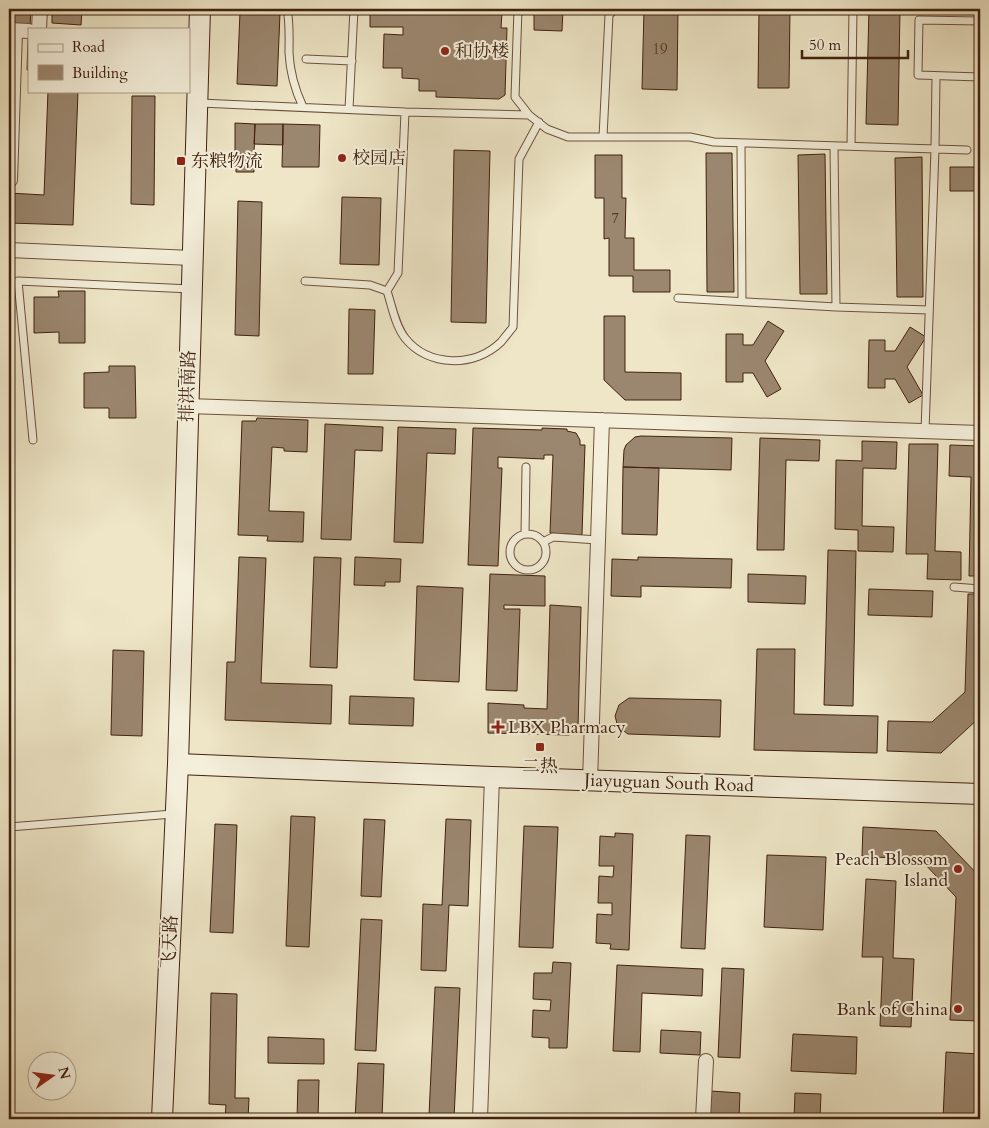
<svg xmlns="http://www.w3.org/2000/svg" width="989" height="1128" viewBox="0 0 989 1128" font-family="Cardo,'Noto Serif SC',serif">
<style>
.building{fill:#9b876f;stroke:#41210f}
.lines{fill:none;stroke-linecap:round;stroke-linejoin:round}
.lane-casing{stroke:#6c523d;stroke-width:9}
.street-casing{stroke:#6c523d;stroke-width:16}
.secondary-casing{stroke:#41210f;stroke-width:22}
.lane{stroke:#f4efdb;stroke-width:7}
.street{stroke:#f4efdb;stroke-width:14}
.secondary{stroke:#f4efdb;stroke-width:20}
.poi-dot{fill:#8f2418;stroke:#f4efdb;stroke-width:2}
.labels{text-anchor:middle;dominant-baseline:central;stroke-width:4;stroke-linejoin:round;paint-order:stroke}
.number-label{font-size:15px;fill:#583a27}
.poi-label{font-size:18px;fill:#41210f;stroke:#f4efdb;text-anchor:start}
.street-label{font-size:18px;fill:#41210f;stroke:#f4efdb}
</style>
<rect width="100%" height="100%" fill="#eee6c7"/>
<filter id="stains"><feTurbulence type="fractalNoise" baseFrequency=".004" numOctaves="4"/><feColorMatrix values="0 0 0 0 .2 0 0 0 0 .09 0 0 0 0 .02 0 0 0 .5 -.17"/></filter>
<radialGradient id="worn" r=".72"><stop offset=".6" stop-color="#630" stop-opacity="0"/><stop offset="1" stop-color="#630" stop-opacity=".3"/></radialGradient>
<path class="building" d="M9,9H31L30,26L9,25Z
M52,9H82L81,25L52,23Z
M370,9H490V12L502,13L501,28H507L505,95L499,99L436,97V91H419V79L402,78V68H383L384,34L403,35V27H370Z
M534,9H563L562,31L534,30Z
M644,9H678L677,90L642,89Z
M759,9H790L789,88H758Z
M869,9H900L898,125L866,124Z
M240,12L280,13L277,86L237,84Z
M28,38H29V70H27Z
M48,91H78L73,225L9,223V193L44,195Z
M132,96H155L154,205L131,204Z
M235,123L255,124L254,154H235Z
M255,124H283V145L254,144Z
M283,124L320,125L319,167H282Z
M454,150L490,151L486,323L451,322Z
M706,153H732L734,292H707Z
M236,154H254V172H236Z
M825,154L827,294H800L798,155Z
M595,155H622V198H626L625,238H634V270H670V292H633V276H609V238L604,239V198H595Z
M922,157L923,297H897L895,158Z
M950,167H980V191H950Z
M342,197L381,198L379,265L340,264Z
M238,201L262,202L259,336L235,335Z
M58,291H85V343H59V332L34,333V297H59Z
M349,309L375,310L373,374H348Z
M604,316H625V372L681,373V400H625L604,380Z
M768,321L784,331L765,361L781,389L767,397L753,373H743V382H726V334H743V345H753Z
M910,327L926,337L907,367L923,395L909,403L895,379H885V388H868L869,340H885V351H895Z
M109,366H135L136,418H109V408H84V373L109,372Z
M257,418L308,420L307,452L284,451V448L272,447L269,511L304,512L303,542L267,541L268,536L238,535L242,421H256Z
M325,424L383,427L382,451L355,450L351,540L321,539Z
M398,427L456,429L455,454L427,453L423,543L394,542Z
M473,428L542,430V428L567,429V431L576,433L580,440V445H585L582,535L550,533L553,455H544V459L498,457V468H502L498,566L468,565Z
M641,436L732,438L731,470L623,467L624,450L626,445L635,437Z
M760,438L820,440L819,461L786,460L784,550H757Z
M862,441L897,442L896,469L863,468L862,526L894,527L893,552L858,551V530L835,529L836,460L862,461Z
M909,444H938L935,551L961,552V580L927,579L928,554H906Z
M950,445L980,446V576H969L971,477L949,476Z
M623,467L659,468L657,535L622,534Z
M828,550L856,551L853,706L824,705Z
M239,557L266,558L261,683L332,685L331,724L225,720L227,662H235Z
M314,557L341,558L337,668L310,667Z
M355,557L401,559L400,582H385V586L354,585Z
M638,557L732,559L731,588L641,586V597L611,596L612,559L638,560Z
M490,574L545,576V606L504,605V609H520L517,691L486,690Z
M748,574L806,576L805,604L748,602Z
M417,586L463,588L459,682L414,680Z
M869,589L933,591L932,617L868,615Z
M968,594H980V717L941,753L887,751L888,721L932,722L965,692Z
M550,605L581,607L578,728L569,735L488,733V703L524,705V708L547,709Z
M757,649H795L794,714L878,716L877,753L754,750Z
M113,650L144,651L142,736L111,735Z
M350,696L414,698L413,726L349,724Z
M629,698L721,700L720,737L628,734L618,727L615,716L619,705Z
M291,816L315,817L309,947L286,946Z
M364,819L385,820L381,897L361,896Z
M446,819L471,820L468,906L449,905L446,971L421,970L423,904L442,905Z
M215,824L237,825L233,933L210,932Z
M524,826L558,827L553,948L519,947Z
M863,827L936,831L980,877V1021L950,1020L956,897L921,860L862,856Z
M615,833L633,834L629,950L610,949L611,944L596,943L597,914L612,915V903H598L599,876L613,877L614,866H599L600,836L615,837Z
M686,835L710,836L705,949L681,948Z
M767,855L826,857L823,930L764,927Z
M866,879L896,881L893,958L914,959L911,1027L880,1026L883,957H862Z
M361,919L382,920L376,1051L355,1050Z
M553,962L571,963L567,1048H549V1038L532,1037L533,1010L550,1011L551,1000L533,999L534,973H552Z
M617,965L703,969L702,996L642,993L640,1052L613,1051Z
M722,968L744,969L740,1058L718,1057Z
M435,987L460,988L454,1119H438V1115H429Z
M211,993L237,994L235,1098H249L248,1119H225L226,1105L209,1104Z
M661,1030L701,1032L700,1055L660,1053Z
M793,1034L857,1037L856,1074L791,1071Z
M268,1037L324,1039V1064L268,1063Z
M946,1052L979,1054L976,1119H943Z
M358,1063L384,1064L382,1119H355Z
M298,1080H319L318,1119H297Z
M711,1091L740,1093L739,1119H710Z
M795,1093L821,1094L820,1119H794Z"/>
<g class="lines">
<g class="lane-casing">
<path id="lane" d="M287,9C290,24 289,38 289,53C290,72 295,90 303,107
M518,9L515,97L529,115L547,129L568,137H690L714,142L967,150
M980,21L919,20L918,75L980,77
M306,59L352,61
M200,103L405,112
M349,109L354,9
M529,115L405,112L398,273L387,291C392,306 395,325 405,338C428,367 474,368 501,342C505,337 509,332 513,327L519,159L539,122
M603,137L609,15L615,9
M741,143L742,301
M834,146L836,307
M851,146L853,9
M305,281L370,285L387,291
M678,298L836,307L929,310
M925,431L935,149L936,76
M33,440L18,281L191,289
M525,534L526,467
M510 552a18 18 0 1 1 36 0a18 18 0 1 1-36 0Z
M543,542L553,537L598,540
M954,587L980,589
M9,827L173,814"/>
</g>
<g class="street-casing">
<path id="street" d="M39,29L40,9
M9,30L29,31
M10,180L15,31
M9,250L192,258
M187,406L980,433
M590,781L602,420
M480,1119L492,777
M703,1119L706,1061"/>
</g>
<g class="secondary-casing">
<path id="secondary" d="M178,764L492,777L980,794
M162,1119L178,764L200,9"/>
</g>
<use href="#lane" class="lane"/>
<use href="#street" class="street"/>
<use href="#secondary" class="secondary"/>
</g>
<g class="poi-dot">
<circle cx="445" cy="51" r="5"/>
<circle cx="342" cy="158" r="5"/>
<rect x="176" y="156" width="10" height="10" rx="2.5"/>
<path d="M495.5 719.5h5v5h5v5h-5v5h-5v-5h-5v-5h5z"/>
<rect x="535" y="742" width="10" height="10" rx="2.5"/>
<circle cx="958" cy="869" r="5"/>
<circle cx="958" cy="1009" r="5"/>
</g>
<g class="labels">
<g class="number-label">
<text x="660" y="49">19</text>
<text x="615" y="218">7</text>
</g>
<g class="poi-label">
<text x="455" y="51">和协楼</text>
<text x="352" y="158">校园店</text>
<text x="191" y="161">东粮物流</text>
<text x="508" y="727">LBX Pharmacy</text>
<text x="540" y="766" text-anchor="middle">二热</text>
<text x="948" y="859" text-anchor="end">Peach Blossom<tspan x="948" dy="21">Island</tspan></text>
<text x="948" y="1009" text-anchor="end">Bank of China</text>
</g>
<g class="street-label">
<text transform="translate(188 386) rotate(-88)">排洪南路</text>
<text transform="translate(669 783) rotate(2)">Jiayuguan South Road</text>
<text transform="translate(170 942) rotate(-87)">飞天路</text>
</g>
</g>
<rect width="989" height="1128" fill="none" stroke="#eee6c7" stroke-width="30"/>
<rect x="10" y="10" width="969" height="1108" fill="none" stroke="#41210f" stroke-width="2.5"/>
<rect x="15" y="15" width="959" height="1098" fill="none" stroke="#41210f"/>
<rect x="28" y="28" width="162" height="65" fill="#f4efdb" stroke="#ac9d89"/>
<rect x="38" y="44" width="25" height="8" fill="#f4efdb" stroke="#ac9d89"/>
<text x="72" y="52" font-size="15" fill="#41210f">Road</text>
<rect x="38" y="65" width="25" height="15" fill="#9b876f" stroke="#ac9d89"/>
<text x="72" y="78" font-size="15" fill="#41210f">Building</text>
<g transform="translate(52 1076) rotate(76)"><circle r="24" fill="#f4efdb" stroke="#ac9d89"/>
<path d="M0-4L9 19L0 12L-9 19Z" fill="#8f2418"/>
<text y="-8" font-size="14" font-weight="bold" text-anchor="middle" fill="#41210f">N</text>
</g>
<path d="M802 50v8h106v-8" fill="none" stroke="#41210f" stroke-width="2.5"/>
<text x="809" y="50" font-size="15" fill="#41210f" stroke="#f4efdb" stroke-width="4" paint-order="stroke">50 m</text>
<rect width="100%" height="100%" filter="url(#stains)"/>
<rect width="100%" height="100%" fill="url(#worn)"/>
</svg>
